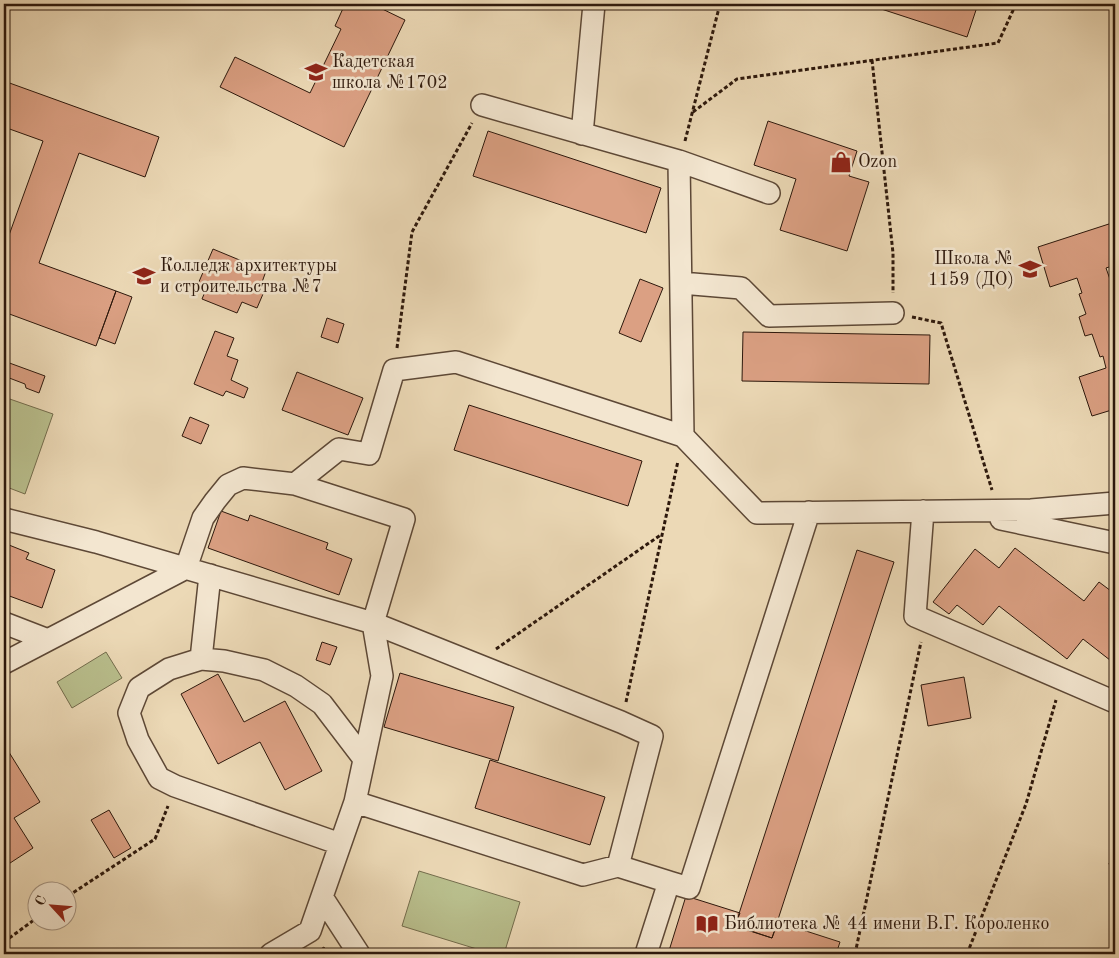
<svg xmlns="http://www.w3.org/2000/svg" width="1119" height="958" viewBox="0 0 1119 958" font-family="'Old Standard TT',serif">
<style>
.green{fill:#b9bf8d;stroke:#736c4c}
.building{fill:#dba083;stroke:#2d180c}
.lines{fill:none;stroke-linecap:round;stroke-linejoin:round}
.minor-casing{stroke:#5d4836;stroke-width:24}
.path{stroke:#2d180c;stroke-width:3;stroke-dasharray:4 2.5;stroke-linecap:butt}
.minor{stroke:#f3e6d0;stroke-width:21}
.labels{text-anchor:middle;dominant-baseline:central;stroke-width:5;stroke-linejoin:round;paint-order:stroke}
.poi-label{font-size:18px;fill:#2d180c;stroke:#f3e6d0;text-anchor:start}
</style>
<rect width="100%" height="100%" fill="#ecd9b6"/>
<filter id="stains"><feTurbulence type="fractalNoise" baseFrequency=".004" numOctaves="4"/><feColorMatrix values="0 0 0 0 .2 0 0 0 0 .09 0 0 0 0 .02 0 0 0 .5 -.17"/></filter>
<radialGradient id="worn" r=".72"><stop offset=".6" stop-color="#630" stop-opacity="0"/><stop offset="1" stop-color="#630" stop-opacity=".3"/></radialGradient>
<path class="green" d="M4,397L53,414L25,494L4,486Z
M106,652L122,678L72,708L57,682Z
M419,871L520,902L504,954H493L402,926Z"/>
<path class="building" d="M345,4H372L405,20L344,147L220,87L235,57L310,93L341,29L335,26Z
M866,4H978L967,37Z
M4,81L159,137L145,177L79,153L39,263L116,291L96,346L4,312V249L43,141L4,127Z
M768,121L857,151L849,176L869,182L847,251L780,230L796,179L754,165Z
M488,131L661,188L646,233L473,176Z
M1115,222V265L1106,268L1112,285L1115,284V409L1092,416L1079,377L1106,368L1103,356L1100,357L1092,334L1085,336L1079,317L1086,314L1079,294L1082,293L1077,278L1050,287L1038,247Z
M213,249L266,271L261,285L266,287L257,308L242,302L237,313L202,299L207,287L198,284Z
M640,279L663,288L641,342L619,333Z
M116,291L132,297L115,344L99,338Z
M327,318L344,324L338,343L321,337Z
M215,331L234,338L227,356L238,360L231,380L248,388L244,398L226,391L223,396L194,384Z
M743,332L930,335L929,384L742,381Z
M4,361L45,376L39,393L26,388L25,384L4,376Z
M297,372L363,398L348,435L282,410Z
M469,405L642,461L628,506L454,450Z
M190,417L209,425L201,444L182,436Z
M221,511L248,521L250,515L328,543L326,549L352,559L339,595L208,548Z
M4,543L29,553L26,559L55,570L42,608L4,594Z
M1015,548L1084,601L1099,582L1115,594V664L1083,639L1067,659L999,606L983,625L957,605L949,614L933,602L975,549L999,568Z
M857,550L894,562L772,938L735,926Z
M322,642L337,647L330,665L316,660Z
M400,673L514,707L498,761L384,727Z
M218,674L244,722L285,701L322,771L285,790L260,742L218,764L181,694Z
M964,677L971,718L928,726L921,685Z
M7,749L40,802L14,818L33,848L4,867V751Z
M490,760L605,797L590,845L475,808Z
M109,810L131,848L114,858L91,820Z
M1115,861V886L1109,863Z
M686,896L740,913L735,926L772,938L778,922L840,942L836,954H668Z
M324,947L328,954H312Z"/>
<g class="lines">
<g class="minor-casing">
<path id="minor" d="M482,105L679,161L683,436
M582,134L594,4
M679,161L769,193
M681,283L741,288L769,316L893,313
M923,511L915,616L1115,702
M4,519L96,542L373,623L621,722L652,736L618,866L669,882L646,954
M1001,519L1115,543
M210,575L201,659L169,669L139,688L129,713L138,740L159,778L175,786L340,844
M4,623L48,640L186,568L203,518L215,501L228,485L243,478L295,484
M201,659L224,661L264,670L296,686L322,704L364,759
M4,663L48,640
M355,802L583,875L618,866
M669,882L689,888L809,512
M322,897L359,954
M271,954L310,931L355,802L382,676L373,623L404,519L295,484L339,449L369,454L394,370L456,362L683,436L757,513L1031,510L1115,503"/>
</g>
<path class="path" d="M872,60L893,253V293
M693,112L737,79L998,43L1016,4
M685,141L720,4
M912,317L941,323L992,490
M397,348L412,232L472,123
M496,649L662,534
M626,702L678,461
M68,896L155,839L168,806
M4,942L38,917
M855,954L921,642
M967,954L1026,804L1056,700"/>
<use href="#minor" class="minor"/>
</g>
<defs>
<g id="school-bare" transform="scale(1.725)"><path d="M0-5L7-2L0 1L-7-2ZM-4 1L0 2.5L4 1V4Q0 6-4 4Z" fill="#8f2418" stroke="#f3e6d0" stroke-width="2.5" paint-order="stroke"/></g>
<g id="shop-bare" transform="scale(1.725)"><path d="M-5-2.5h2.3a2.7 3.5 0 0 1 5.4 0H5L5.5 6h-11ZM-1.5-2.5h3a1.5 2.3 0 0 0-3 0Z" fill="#8f2418" stroke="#f3e6d0" stroke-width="2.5" paint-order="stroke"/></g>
<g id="university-bare" transform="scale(1.725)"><path d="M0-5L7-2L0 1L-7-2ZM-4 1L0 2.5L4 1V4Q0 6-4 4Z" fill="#8f2418" stroke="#f3e6d0" stroke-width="2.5" paint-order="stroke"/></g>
<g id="library-bare" transform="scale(1.725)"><path d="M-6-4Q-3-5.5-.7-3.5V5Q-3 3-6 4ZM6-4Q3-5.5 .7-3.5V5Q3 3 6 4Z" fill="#8f2418" stroke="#f3e6d0" stroke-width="2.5" paint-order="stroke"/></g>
</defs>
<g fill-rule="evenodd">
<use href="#school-bare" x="316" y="72"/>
<use href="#shop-bare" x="841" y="162"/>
<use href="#school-bare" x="1030" y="269"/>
<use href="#university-bare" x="144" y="276"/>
<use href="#library-bare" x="707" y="924"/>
</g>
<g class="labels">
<g class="poi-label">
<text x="332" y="62">Кадетская<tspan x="332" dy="21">школа №1702</tspan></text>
<text x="858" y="162">Ozon</text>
<text x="1014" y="259" text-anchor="end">Школа №<tspan x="1014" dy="21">1159 (ДО)</tspan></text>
<text x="160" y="266">Колледж архитектуры<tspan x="160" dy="21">и строительства №7</tspan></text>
<text x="724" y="924">Библиотека № 44 имени В.Г. Короленко</text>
</g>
</g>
<rect width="1119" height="958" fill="none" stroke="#ecd9b6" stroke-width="20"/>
<rect x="5" y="5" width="1109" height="948" fill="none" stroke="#2d180c" stroke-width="2.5"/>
<rect x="10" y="10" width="1099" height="938" fill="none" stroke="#2d180c"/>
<g transform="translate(52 906) rotate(296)"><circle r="24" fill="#f3e6d0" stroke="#a49482"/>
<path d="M0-4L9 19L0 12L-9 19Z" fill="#8f2418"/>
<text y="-8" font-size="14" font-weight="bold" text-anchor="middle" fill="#2d180c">С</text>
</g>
<rect width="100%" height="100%" filter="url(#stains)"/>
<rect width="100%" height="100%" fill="url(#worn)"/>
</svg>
